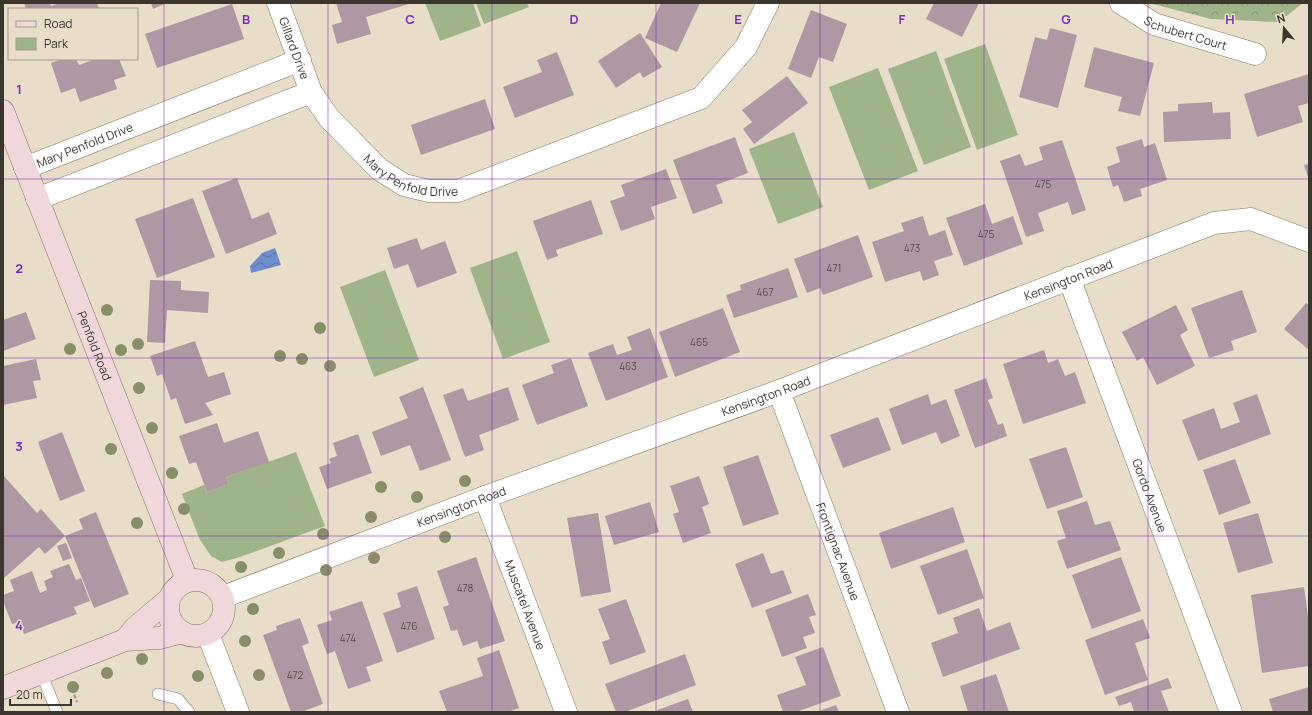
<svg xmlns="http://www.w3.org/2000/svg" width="1312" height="715" viewBox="0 0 1312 715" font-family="Manrope,sans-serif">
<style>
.green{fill:#a0b489}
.park{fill:url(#park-crowns)}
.water{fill:url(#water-waves)}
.building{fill:#ae98a4}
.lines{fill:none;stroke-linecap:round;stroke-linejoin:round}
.service-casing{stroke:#817764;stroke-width:12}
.minor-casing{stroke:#817764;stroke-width:23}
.tertiary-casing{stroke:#817764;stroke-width:23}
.secondary-casing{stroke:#817764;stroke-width:23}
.path{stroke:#a69d8d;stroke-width:2.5;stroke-dasharray:4 2;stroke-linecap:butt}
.service{stroke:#fff;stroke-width:11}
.minor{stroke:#fff;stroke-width:22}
.tertiary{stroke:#fff;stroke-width:22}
.secondary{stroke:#f0d7d9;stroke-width:22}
.tree{fill:#888e68}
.grid{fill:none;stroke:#7b2cbf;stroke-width:1;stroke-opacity:0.55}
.labels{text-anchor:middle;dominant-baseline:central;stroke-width:3;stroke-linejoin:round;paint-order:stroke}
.number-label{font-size:10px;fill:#584f4c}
.street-label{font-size:12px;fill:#3b372f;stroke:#e8ddc8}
.grid-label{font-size:13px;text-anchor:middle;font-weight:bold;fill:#7b2cbf;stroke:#e8ddc8;stroke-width:3;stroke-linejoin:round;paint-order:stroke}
</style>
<defs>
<pattern id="park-crowns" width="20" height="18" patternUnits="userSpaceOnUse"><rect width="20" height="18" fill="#a0b489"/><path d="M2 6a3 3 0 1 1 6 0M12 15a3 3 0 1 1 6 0" fill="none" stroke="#849370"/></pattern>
<pattern id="water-waves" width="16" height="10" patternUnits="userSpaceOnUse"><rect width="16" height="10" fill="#6e8dce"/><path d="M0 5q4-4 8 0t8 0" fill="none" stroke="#5c74a8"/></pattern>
</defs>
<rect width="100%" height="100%" fill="#e8ddc8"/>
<path class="green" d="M425,3H473L481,26L440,41Z
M476,3H527L529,7L484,24Z
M985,44L1018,135L977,150L944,59Z
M936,51L971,147L924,165L888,69Z
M878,68L918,171L869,190L829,87Z
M794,132L823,207L778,224L749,149Z
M517,251L550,342L503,359L470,268Z
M385,270L419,360L374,377L340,287Z
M296,452L325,526L240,557L222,562L211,556L200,540L182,494L204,485L207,492L229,484L226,477Z"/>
<path class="park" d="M1149,3H1303L1279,22L1211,19Z"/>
<path class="water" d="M275,248L281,265L251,273L250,266L262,253Z"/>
<path class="building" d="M24,3H50L51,6L59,3H97L99,9H26Z
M151,3H167L153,9Z
M336,3H412L366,17L371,34L337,44L332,25L342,22Z
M661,3H700L677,52L645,38Z
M934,3H979L962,37L926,19Z
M232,4L244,39L157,68L145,34Z
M811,10L847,24L833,62L819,57L811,78L788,69Z
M1050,28L1077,35L1058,108L1019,97L1035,37L1047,40Z
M640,33L662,67L643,78L640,72L616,88L598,61Z
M1094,47L1154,63L1140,116L1118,111L1122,97L1084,87Z
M557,52L574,95L515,118L503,87L542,72L537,60Z
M63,59H76L79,65L96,59H119L126,76L114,80L117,89L80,102L75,88L61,93L51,63Z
M1309,74V103L1298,106L1303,122L1257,137L1244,94Z
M787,76L808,103L754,144L743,129L752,122L742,110Z
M485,99L495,129L421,155L411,125Z
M1212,102L1213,113L1230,112L1231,139L1164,142L1163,112L1178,111V104Z
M735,137L748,173L716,185L723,203L693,214L673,160Z
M1142,139L1144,147L1155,143L1167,180L1140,189L1142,196L1124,202L1118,185L1113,187L1107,167L1120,162L1116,147Z
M1062,140L1086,210L1072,215L1068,202L1038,213L1044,231L1026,237L1000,161L1020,154L1025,166L1043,160L1039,147Z
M1309,164V180L1304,165Z
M666,169L677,198L651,207L655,219L621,231L610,201L625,196L621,185Z
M237,178L252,219L269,212L277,234L226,254L202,191Z
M193,198L215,257L157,278L135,219Z
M591,200L603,234L556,250L558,256L547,260L533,221Z
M985,204L992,224L1013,216L1023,244L964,266L946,218Z
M923,216L929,236L945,230L953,255L934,261L939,275L923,281L920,271L885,282L872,242L904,231L901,223Z
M858,235L873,277L823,295L820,288L807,293L794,259Z
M417,238L421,250L445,241L457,273L417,288L408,264L394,269L387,248Z
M788,268L798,297L734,318L726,295L741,290L740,285Z
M150,280L181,281V290L209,292L208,313L167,310L165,343L147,342Z
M1242,290L1257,332L1231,341L1234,350L1209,358L1191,308Z
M1306,303L1309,305V350L1284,329Z
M1176,305L1188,330L1180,335L1195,366L1157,385L1143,357L1137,361L1122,332Z
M723,308L740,352L675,377L659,332Z
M26,312L36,339L3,351V320Z
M650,328L668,377L606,401L588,353L613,344L617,355L632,350L627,337Z
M195,341L208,377L224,372L231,394L205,403L213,415L185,424L176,398L171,400L162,374L157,376L150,356Z
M1044,350L1048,363L1058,359L1065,376L1075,372L1086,403L1023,424L1003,364Z
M571,358L588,406L537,425L522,385L554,373L551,365Z
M36,359L41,380L33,381L37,398L3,405V366Z
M986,378L993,398L988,400L998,425L1003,423L1007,436L975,448L954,390Z
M423,387L451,460L420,471L410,445L381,456L372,432L408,418L399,397Z
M508,387L519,420L479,435L484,450L465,457L443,395L463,388L468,401Z
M928,394L931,405L946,399L960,436L941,444L936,432L902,445L889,409Z
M1257,394L1271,434L1198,461L1182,420L1214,408L1221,429L1240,422L1233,403Z
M878,417L891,450L843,468L830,435Z
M217,423L224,443L258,431L269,462L226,477L229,484L207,492L196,462L189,464L179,436Z
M62,432L85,491L60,501L38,442Z
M358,434L372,473L327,489L319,467L331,463L329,459L337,456L333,443Z
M1066,447L1083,497L1047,509L1029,459Z
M758,455L779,514L743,526L723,467Z
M1235,459L1251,503L1219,515L1203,470Z
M3,475L37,513L41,509L65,536L45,554L39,547L4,578Z
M699,476L709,504L702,507L711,533L683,543L673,514L679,512L670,486Z
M1087,501L1095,525L1110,521L1121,550L1067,569L1057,541L1066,538L1057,511Z
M650,502L659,532L614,545L605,516Z
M953,507L965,542L891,569L879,533Z
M96,512L129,594L94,608L65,536L83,529L79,519Z
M598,513L611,592L581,597L567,518Z
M1258,513L1273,563L1238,573L1223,523Z
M66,543L72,558L63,561L57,546Z
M967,549L984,598L938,615L920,566Z
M763,553L771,574L783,570L792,593L752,608L735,564Z
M476,557L505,641L480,649L477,641L463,646L457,630L451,631L443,607L449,605L437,571Z
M1121,557L1141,611L1092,629L1072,575Z
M69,564L76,580L81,578L90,601L74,607L77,614L24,634L19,622L12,624L3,601V595L14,591L10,580L32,571L40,593L47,590L44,581L53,577L50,571Z
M417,586L435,639L397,653L383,613L401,607L397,593Z
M1304,587L1309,624V666L1262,673L1251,595Z
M808,594L816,615L809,617L815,633L803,637L807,648L782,657L765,610Z
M626,599L646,652L610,665L602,642L610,639L598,609Z
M362,601L383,661L366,667L371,681L348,689L335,651L327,654L317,625L332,620L329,612Z
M979,608L987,631L1010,622L1020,649L943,677L931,643L958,633L953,618Z
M300,618L309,643L302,646L323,704L301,712H291L263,635L277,630L276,626Z
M1143,619L1150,638L1135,643L1148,680L1105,695L1085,640Z
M823,647L841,696L796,712H783L777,695L806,685L795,657Z
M499,650L519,708L508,712H447L439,691L483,676L477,658Z
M685,654L696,685L625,712H616L605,684Z
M996,674L1009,712H968L960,686Z
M1168,678L1172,688L1161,691L1169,712H1134L1131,702L1119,706L1115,697Z
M1309,687V712H1273L1269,699Z
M688,699L693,712H652Z
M836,705L839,712H816Z"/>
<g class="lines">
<g class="service-casing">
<path id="service" d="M41,673L57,712
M158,694L178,699L189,712"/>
</g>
<g class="minor-casing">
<g id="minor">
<path id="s1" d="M278,3L311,92L329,118L379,169L404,185L429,191H458L701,98L746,47L768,3"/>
<path id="s2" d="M1121,3L1154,24L1255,54"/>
<path id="s3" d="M25,168L300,60"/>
<path d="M37,199L311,92"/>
<path id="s4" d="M1069,278L1231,712"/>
<path id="s5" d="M779,391L898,712"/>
<path id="s6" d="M485,497L566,712"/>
<path id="s7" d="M223,597L485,497L779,391L1214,223L1251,219L1309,241"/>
</g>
</g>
<g class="tertiary-casing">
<path id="tertiary" d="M208,634L238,712"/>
</g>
<g class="secondary-casing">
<g id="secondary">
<path id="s8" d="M3,111L187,580"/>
<circle cx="196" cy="608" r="28"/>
<path d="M125,640L135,628L168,600"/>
<path d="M3,688L125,640L159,638L182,632"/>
</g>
</g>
<path class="path" d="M72,689L77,702"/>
<use href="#service" class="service"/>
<use href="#minor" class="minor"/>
<use href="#tertiary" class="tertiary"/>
<use href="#secondary" class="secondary"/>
</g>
<g class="tree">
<circle cx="107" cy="310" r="6"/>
<circle cx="320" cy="328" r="6"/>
<circle cx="138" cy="344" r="6"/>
<circle cx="70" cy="349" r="6"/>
<circle cx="121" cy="350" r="6"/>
<circle cx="280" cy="356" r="6"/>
<circle cx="302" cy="359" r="6"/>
<circle cx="330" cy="366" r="6"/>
<circle cx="139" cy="388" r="6"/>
<circle cx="152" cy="428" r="6"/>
<circle cx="111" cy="449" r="6"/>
<circle cx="172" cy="473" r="6"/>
<circle cx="465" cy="481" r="6"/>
<circle cx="381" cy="487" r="6"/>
<circle cx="417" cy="497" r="6"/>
<circle cx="184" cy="509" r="6"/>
<circle cx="371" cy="517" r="6"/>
<circle cx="137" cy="523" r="6"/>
<circle cx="323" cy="534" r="6"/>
<circle cx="445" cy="537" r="6"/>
<circle cx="279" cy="553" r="6"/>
<circle cx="374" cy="558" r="6"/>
<circle cx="241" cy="567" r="6"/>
<circle cx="326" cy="570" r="6"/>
<circle cx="253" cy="609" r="6"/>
<circle cx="245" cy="641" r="6"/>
<circle cx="142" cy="659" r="6"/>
<circle cx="107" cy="673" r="6"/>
<circle cx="259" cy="675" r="6"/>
<circle cx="198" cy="676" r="6"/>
<circle cx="73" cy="687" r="6"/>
</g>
<path class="grid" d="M164,3V712M328,3V712M492,3V712M656,3V712M820,3V712M984,3V712M1148,3V712M3,179H1309M3,358H1309M3,536H1309"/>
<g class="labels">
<g class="number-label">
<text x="1043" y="184">475</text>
<text x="986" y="234">475</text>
<text x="912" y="248">473</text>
<text x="834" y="268">471</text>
<text x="765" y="292">467</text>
<text x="699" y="342">465</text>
<text x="628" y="366">463</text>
<text x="465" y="588">478</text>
<text x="409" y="626">476</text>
<text x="348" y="638">474</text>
<text x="295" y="675">472</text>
</g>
<g class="street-label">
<text stroke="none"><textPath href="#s2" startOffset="72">Schubert Court</textPath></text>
<text stroke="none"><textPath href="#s1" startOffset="48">Gillard Drive</textPath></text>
<text stroke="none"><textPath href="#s3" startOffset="64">Mary Penfold Drive</textPath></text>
<text stroke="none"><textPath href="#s1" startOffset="231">Mary Penfold Drive</textPath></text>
<text stroke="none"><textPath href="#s7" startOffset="903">Kensington Road</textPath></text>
<text stroke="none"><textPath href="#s8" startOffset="252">Penfold Road</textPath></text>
<text stroke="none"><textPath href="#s7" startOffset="579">Kensington Road</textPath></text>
<text stroke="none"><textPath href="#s4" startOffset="232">Gordo Avenue</textPath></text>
<text stroke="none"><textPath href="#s7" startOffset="255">Kensington Road</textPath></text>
<text stroke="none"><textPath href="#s5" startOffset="171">Frontignac Avenue</textPath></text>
<text stroke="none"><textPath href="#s6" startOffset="115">Muscatel Avenue</textPath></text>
</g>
</g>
<g class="grid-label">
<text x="246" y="24">B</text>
<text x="410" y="24">C</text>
<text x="574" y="24">D</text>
<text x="738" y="24">E</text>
<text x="902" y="24">F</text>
<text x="1066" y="24">G</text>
<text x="1230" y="24">H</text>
<text x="19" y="94">1</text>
<text x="19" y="273">2</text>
<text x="19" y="451">3</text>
<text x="19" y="630">4</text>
</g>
<rect width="1312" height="715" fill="none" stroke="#3b372f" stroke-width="8"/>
<rect x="8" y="8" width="130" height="52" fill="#e8ddc8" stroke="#a39b8b"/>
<rect x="16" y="21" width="20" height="6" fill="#f0d7d9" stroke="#a39b8b"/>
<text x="44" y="28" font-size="12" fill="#3b372f">Road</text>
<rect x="16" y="38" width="20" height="12" fill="#a0b489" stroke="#a39b8b"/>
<text x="44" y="48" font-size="12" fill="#3b372f">Park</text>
<g transform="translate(1284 28) rotate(342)" stroke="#e8ddc8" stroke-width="3" paint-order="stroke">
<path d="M0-3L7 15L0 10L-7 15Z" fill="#3b372f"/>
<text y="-6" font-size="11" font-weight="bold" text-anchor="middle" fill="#3b372f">N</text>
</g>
<path d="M10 699v6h61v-6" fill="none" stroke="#3b372f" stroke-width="2"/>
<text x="16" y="699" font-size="12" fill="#3b372f" stroke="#e8ddc8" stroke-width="3" paint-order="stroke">20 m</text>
</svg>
